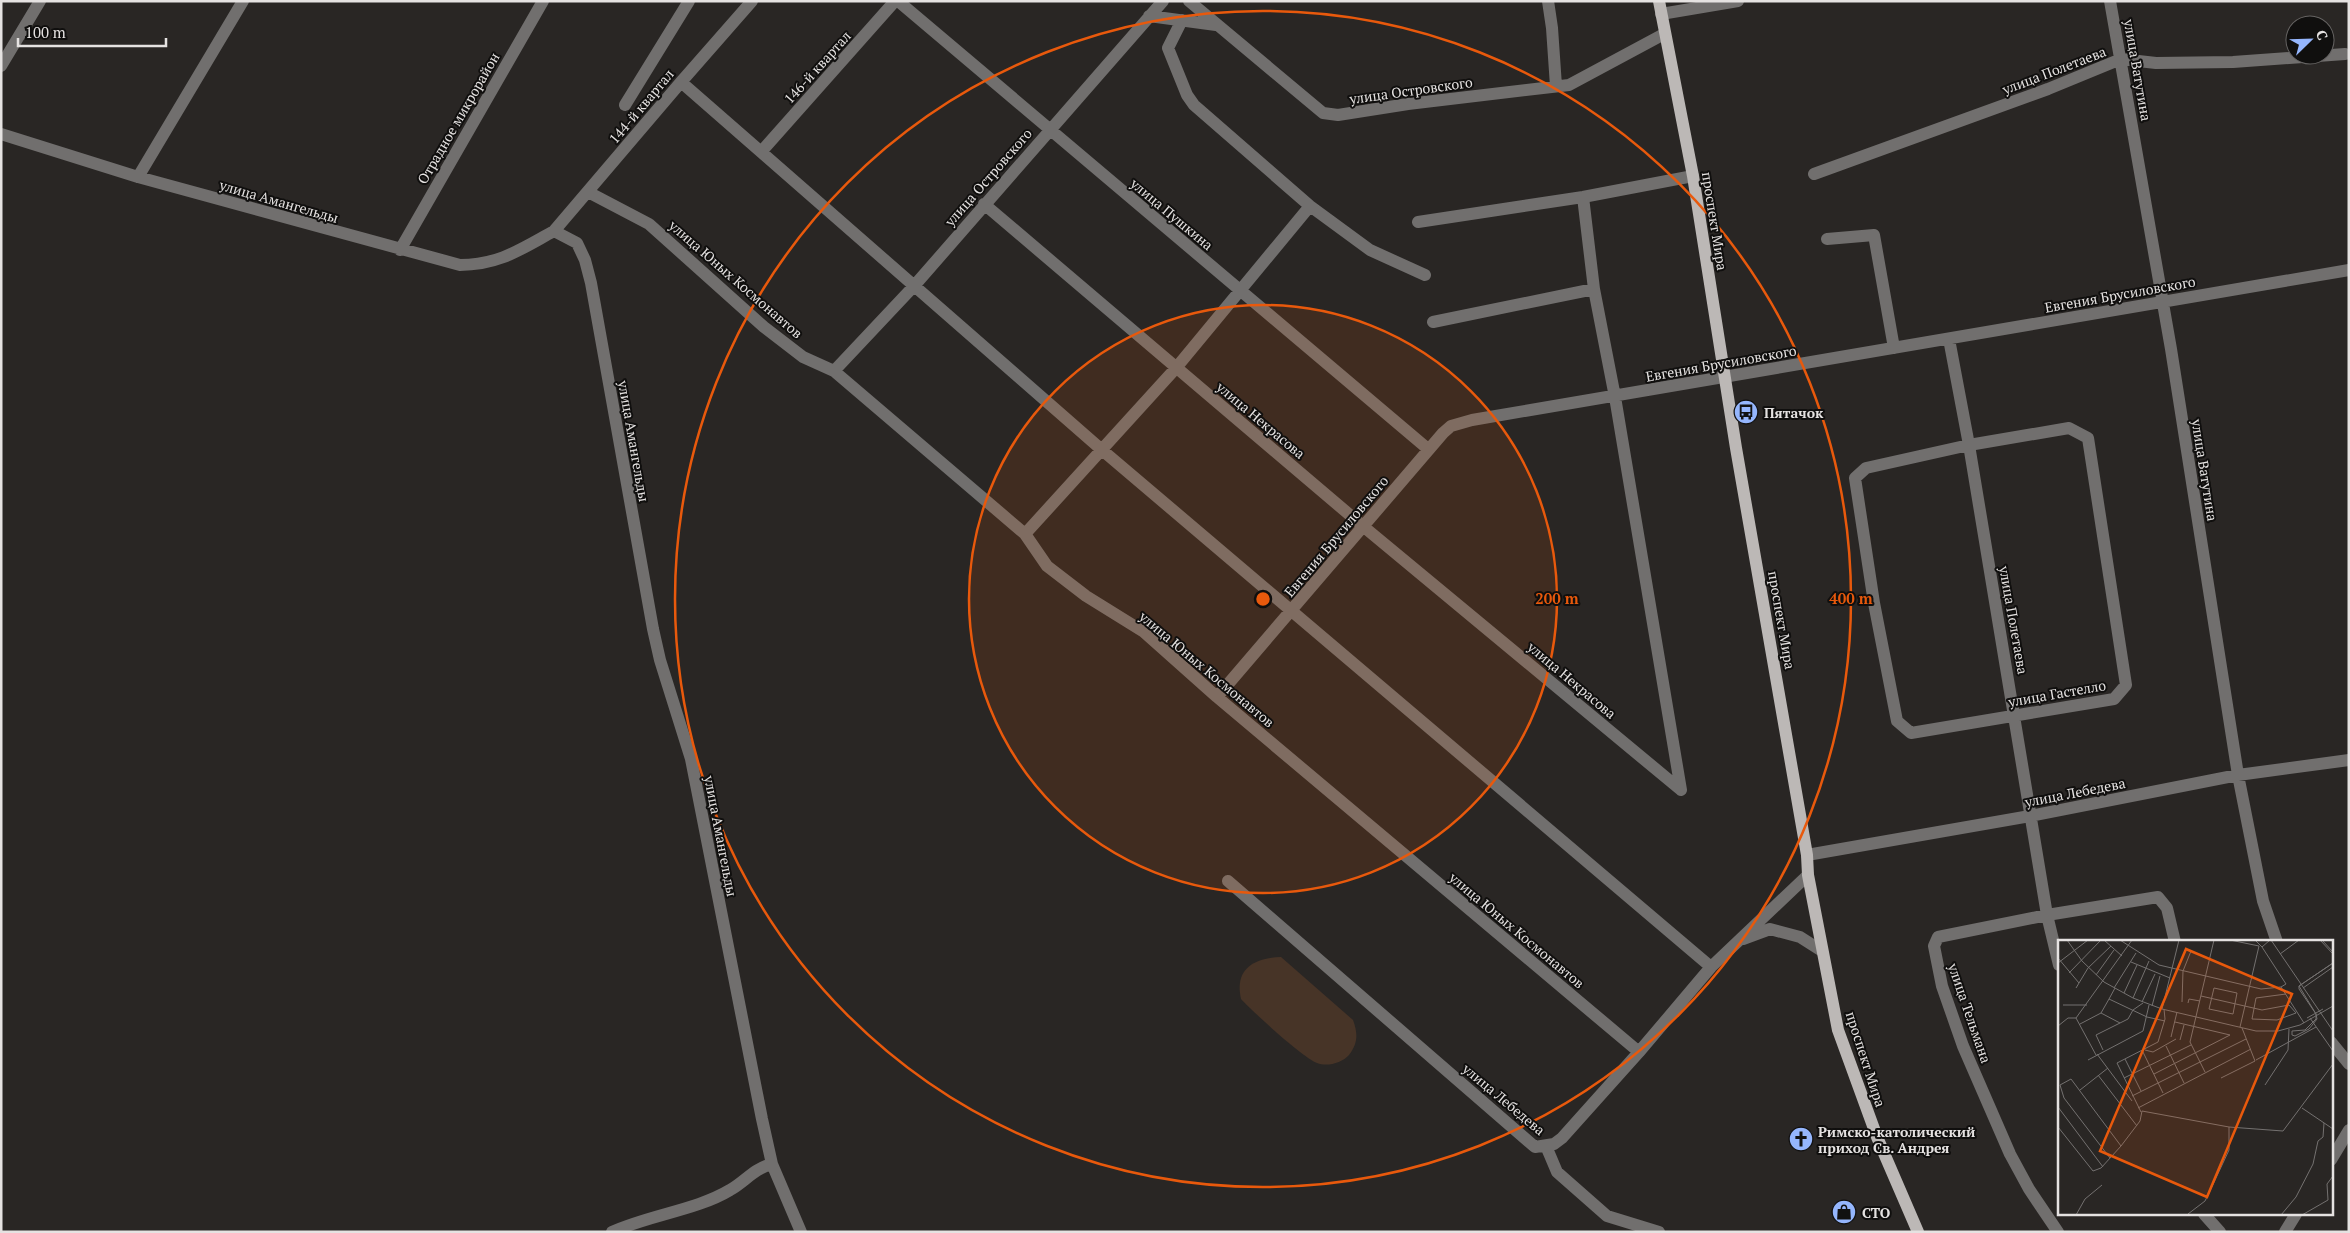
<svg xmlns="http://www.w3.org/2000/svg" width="2350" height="1233" viewBox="0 0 2350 1233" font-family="'PT Serif',serif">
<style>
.green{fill:#473427}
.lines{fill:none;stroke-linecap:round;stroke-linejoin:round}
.minor{stroke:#716f6e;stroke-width:12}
.major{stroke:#bcb8b6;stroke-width:12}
.ring{fill:none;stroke:#e8590c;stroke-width:2.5}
.labels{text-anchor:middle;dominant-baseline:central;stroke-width:4;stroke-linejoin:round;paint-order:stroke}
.street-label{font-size:14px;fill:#e5e2e1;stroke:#100f0e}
.poi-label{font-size:14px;font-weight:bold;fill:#e5e2e1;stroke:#100f0e;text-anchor:start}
.inset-road{fill:none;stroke:#747170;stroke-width:1}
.view{fill:#e8590c;fill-opacity:0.15;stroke:#e8590c;stroke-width:2.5}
.inset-edge{fill:none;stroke:#e5e2e1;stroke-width:2.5}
.centre{fill:#e8590c;stroke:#100f0e;stroke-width:2.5}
.ring-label{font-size:15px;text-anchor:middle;font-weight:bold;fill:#e8590c;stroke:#100f0e;stroke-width:4;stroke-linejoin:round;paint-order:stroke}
</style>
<rect width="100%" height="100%" fill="#292624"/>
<path class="green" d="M1281,957L1353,1020C1358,1034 1358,1043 1349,1055C1342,1063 1327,1067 1317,1063C1302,1057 1253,1012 1241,999C1234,968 1255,958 1281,957Z"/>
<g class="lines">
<path class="minor" d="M898,1L1428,449
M1189,1L1323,113L1338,115L1408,104L1569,85L1664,34
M1548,1L1552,28L1556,86
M2110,1L2171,349L2238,775L2263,901L2277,942
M1661,14L1738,1
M1149,16L1216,25
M1182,20L1168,48L1187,95L1194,105L1310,206L1370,250L1425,275
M1,66L40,1
M681,82L1102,450L1711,967
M625,105L689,1
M1,134L138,177L460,265C499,265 521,249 554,231L577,243L585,260L591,283L653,629L660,660L691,759L762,1119L772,1164L801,1232
M761,152L895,1
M1814,174L2048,89L2121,59L2156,63L2233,62L2345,54
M138,177L243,1
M588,192L649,224L764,327L803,357L834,371L1025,534L1047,566L1086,596L1144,632L1217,697L1639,1052
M1583,197L1594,289L1615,397L1681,790
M984,204L1364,527L1681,790
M1418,222L1583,197L1693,176
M554,231L681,82L752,1
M1827,239L1874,235L1894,348
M400,250L543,1
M1433,322L1594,289
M1949,339L1969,445L2047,915L2059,965
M834,371L914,286L1163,1
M2069,428L2088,438L2126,685L2114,699L1911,733L1897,721L1874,603L1855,478L1866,468L1969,445Z
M1025,534L1176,368L1310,206
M1217,697L1443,433L1451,426L1472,420L2349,270
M1807,855L2030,816L2238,775L2349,760
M1228,881L1535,1147L1554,1144L1562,1138L1639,1052L1711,967L1808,875
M1743,939L1770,929L1800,937L1822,951
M2331,1042L2349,1064
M1546,1146L1557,1172L1607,1216L1659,1232
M2331,1160L2349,1130
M2204,1214L2220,1232
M612,1232C649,1215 697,1210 730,1190C746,1181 753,1169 772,1164
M2058,1232L2029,1189L2010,1154L1963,1046L1942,986L1934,946L1938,937L2047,915L2158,897L2167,908L2175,942
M2285,1232L2296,1214"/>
<path class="major" d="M1659,1L1693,176L1736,448L1807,855L1808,875L1838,1030L1877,1137L1918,1232"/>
</g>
<circle cx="1263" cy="599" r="294" fill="#e8590c" fill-opacity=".12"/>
<g class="ring">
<circle cx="1263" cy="599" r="294"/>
<circle cx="1263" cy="599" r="588"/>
</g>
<defs>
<g id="bus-disc" transform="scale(1.25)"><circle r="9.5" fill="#95b6fd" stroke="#100f0e"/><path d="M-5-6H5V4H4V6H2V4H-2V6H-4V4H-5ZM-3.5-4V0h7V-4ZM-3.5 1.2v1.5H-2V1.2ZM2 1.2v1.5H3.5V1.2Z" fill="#111"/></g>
<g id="church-disc" transform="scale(1.25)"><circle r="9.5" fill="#95b6fd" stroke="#100f0e"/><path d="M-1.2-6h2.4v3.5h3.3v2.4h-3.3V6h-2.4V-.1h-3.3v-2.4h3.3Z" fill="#111"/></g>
<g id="shop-disc" transform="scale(1.25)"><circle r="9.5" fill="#95b6fd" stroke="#100f0e"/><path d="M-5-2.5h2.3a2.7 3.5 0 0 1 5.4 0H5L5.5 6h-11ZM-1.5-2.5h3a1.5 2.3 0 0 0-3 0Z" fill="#111"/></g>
</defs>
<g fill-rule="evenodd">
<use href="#bus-disc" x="1746" y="412"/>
<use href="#church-disc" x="1801" y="1139"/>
<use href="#shop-disc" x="1844" y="1212"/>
</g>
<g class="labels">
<g class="street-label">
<text transform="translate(817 67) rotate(-48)">146-й квартал</text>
<text transform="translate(2054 70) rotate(-21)">улица Полетаева</text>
<text transform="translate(2138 70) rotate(80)">улица Ватутина</text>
<text transform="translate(1411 90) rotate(-8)">улица Островского</text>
<text transform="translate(641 106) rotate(-50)">144-й квартал</text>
<text transform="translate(458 118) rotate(-60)">Отрадное микрорайон</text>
<text transform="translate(988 177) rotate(-49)">улица Островского</text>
<text transform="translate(279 201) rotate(16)">улица Амангельды</text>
<text transform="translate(1172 214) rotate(40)">улица Пушкина</text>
<text transform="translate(1715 221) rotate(81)">проспект Мира</text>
<text transform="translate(736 279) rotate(41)">улица Юных Космонавтов</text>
<text transform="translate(2120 294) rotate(-10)">Евгения Брусиловского</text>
<text transform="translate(1721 363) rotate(-10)">Евгения Брусиловского</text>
<text transform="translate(1261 420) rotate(40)">улица Некрасова</text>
<text transform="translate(634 441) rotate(80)">улица Амангельды</text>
<text transform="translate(2205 470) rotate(81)">улица Ватутина</text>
<text transform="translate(1336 536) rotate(-50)">Евгения Брусиловского</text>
<text transform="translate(1782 620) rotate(80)">проспект Мира</text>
<text transform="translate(2014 620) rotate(80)">улица Полетаева</text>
<text transform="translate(1207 669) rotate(40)">улица Юных Космонавтов</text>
<text transform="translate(1572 680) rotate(40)">улица Некрасова</text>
<text transform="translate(2057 693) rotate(-10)">улица Гастелло</text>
<text transform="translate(2075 792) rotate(-11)">улица Лебедева</text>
<text transform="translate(721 836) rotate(79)">улица Амангельды</text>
<text transform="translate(1517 930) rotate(40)">улица Юных Космонавтов</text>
<text transform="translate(1970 1013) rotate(71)">улица Тельмана</text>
<text transform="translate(1866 1059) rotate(72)">проспект Мира</text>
<text transform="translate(1504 1099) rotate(40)">улица Лебедева</text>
</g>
<g class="poi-label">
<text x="1764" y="412">Пятачок</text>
<text x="1818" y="1131">Римско-католический<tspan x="1818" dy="16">приход Св. Андрея</tspan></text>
<text x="1862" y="1212">СТО</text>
</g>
</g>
<g transform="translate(2058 940)">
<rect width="275" height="275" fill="#292624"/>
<path class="inset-road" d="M9,0L24,21L46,42L75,58L104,69L198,91H220L242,85L275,66M46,0L64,16M62,0L101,25L203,49L223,47L228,44L204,7M172,0L201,6M197,0L204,7L212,0M213,0L275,91M262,0L275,14M264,0L275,12M222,14L241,0M0,18L21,43M73,22L112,38M0,23L30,0M275,23L241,46V49L258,74V79L247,90L234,91V95L237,96L251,89L259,79L258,74L241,46L275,23M11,33L43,0M38,35L56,10M223,47L246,83M18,48L30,28L53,6M56,48L78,13M57,48L51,59L89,77L107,81M156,48L179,53L175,74L151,69ZM245,48L275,27M66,53L79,25M228,54L198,58L194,79L219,80L238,73M143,56L204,70L231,65L238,73M75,58L91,21M84,62L97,34M124,62L125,31L133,11M130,63L131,59L142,61M5,65H29M94,66L102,36M104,69L121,0M43,73L62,83M18,78L74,0M18,78L38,115M249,78L265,69M252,78L275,111M117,82L172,95M22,84L43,73L51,59M0,86L10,78H18M182,87L201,6M113,97L119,72M122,100L126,85M108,106L126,143M45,110L38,95L70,79L75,70L85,63M84,110L105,153M87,110L95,112L118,99M39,114L74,161M67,119L83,151M30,120L85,91L91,65M198,120L258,87M147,132L132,102L156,0M96,134L172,95M40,135L79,186M66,138L133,105M163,138L197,121L184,88M207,145L230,110L231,89M22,150L50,128M74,156L188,99M0,167L45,227M80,168L193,109M244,168L275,189M83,172L59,123L100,102L107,79L106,69M0,187L35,231L43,228L63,206L82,181L84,171L171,187L225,191L275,124M52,218L6,158L2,145L13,139L63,206M130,274L147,261L151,253L171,210V187M18,275L27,259L44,245M223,275L238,257L255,224L260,201L265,197L266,183M244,275L270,260L269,244L275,236"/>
<path class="view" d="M128,9L234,54L149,257L42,211Z"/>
<rect width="275" height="275" class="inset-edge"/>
</g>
<circle cx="1263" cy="599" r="8" class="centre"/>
<g class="ring-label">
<text x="1557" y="604">200 m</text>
<text x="1851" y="604">400 m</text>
</g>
<rect width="2350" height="1233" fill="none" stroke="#e5e2e1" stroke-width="5"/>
<g transform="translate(2310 40) rotate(67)"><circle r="24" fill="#100f0e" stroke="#656362"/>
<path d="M0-4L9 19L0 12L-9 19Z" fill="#95b6fd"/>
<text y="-8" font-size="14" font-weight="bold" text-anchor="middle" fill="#e5e2e1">С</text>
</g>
<path d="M18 38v8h148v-8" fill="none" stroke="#e5e2e1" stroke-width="2.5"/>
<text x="25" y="38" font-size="15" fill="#e5e2e1" stroke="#100f0e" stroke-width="4" paint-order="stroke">100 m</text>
</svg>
